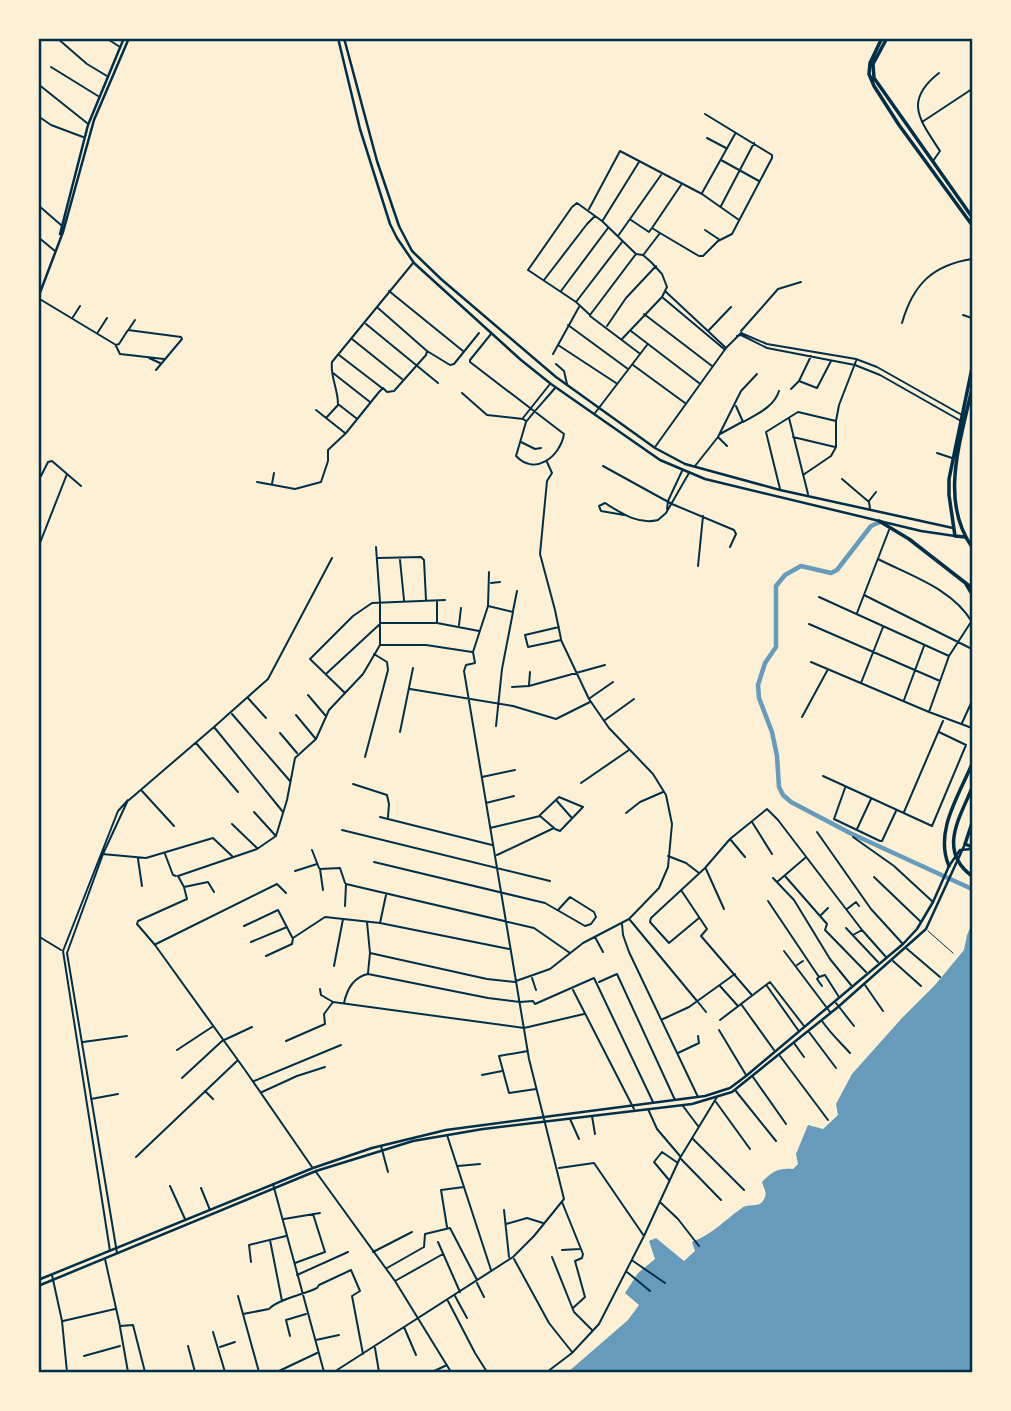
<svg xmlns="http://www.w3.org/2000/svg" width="1011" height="1411" viewBox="0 0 1011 1411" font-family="'PT Sans',sans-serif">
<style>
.water{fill:#669bbc}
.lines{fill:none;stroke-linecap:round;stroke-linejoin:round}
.canal{stroke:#669bbc;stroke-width:4.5}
.service{stroke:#003049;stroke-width:1}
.minor{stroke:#003049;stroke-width:2}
.secondary{stroke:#003049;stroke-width:2.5}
.primary{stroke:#003049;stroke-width:2.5}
.trunk{stroke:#003049;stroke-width:3.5}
.neatline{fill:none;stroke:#003049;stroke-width:2.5}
</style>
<rect width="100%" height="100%" fill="#fdf0d5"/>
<path class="water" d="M972,924V1372H568L628,1320L639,1305L625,1293L638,1273L655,1259L649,1241L656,1238L684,1261L695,1251L692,1242C716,1232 723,1221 742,1208C750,1202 760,1210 765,1197C767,1191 763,1187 762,1182C773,1171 778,1168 793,1169L798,1164L796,1154L808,1125L823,1129L838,1115L836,1104L852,1074L902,1018L935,985L964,950L967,935Z"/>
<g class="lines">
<path class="canal" d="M880,522L871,526L837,570L831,573L801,566L785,575L776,586V647L765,663L758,685L759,698L772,732L777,756L779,787L783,795L791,802L850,833L972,889"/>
<path class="service" d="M928,931L953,953"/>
<path class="minor" d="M57,38L87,64L107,76
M106,38L120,47
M51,67L98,96
M38,84L87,123
M38,116L51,125L83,137
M922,122L972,89
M707,138L726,148
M721,160L759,181
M933,161L940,151C920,120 903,101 939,73
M38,166L39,164
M702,193L735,134
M38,205L61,225
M721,206L754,143
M589,209L620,151L702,194L739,220
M603,220L639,162
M631,220L649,232L651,229
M705,230L720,240
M660,233L699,256H703L718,241L732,234L772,158V155L705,114
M618,236L661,175
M38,237L55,251
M644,254L660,233L652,228L681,185
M544,280L587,224L595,216
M389,291L463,351
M561,291L608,228
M665,291L725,347
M662,297L724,349
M38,298L116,345L119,344L128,330L181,337L182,339L156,370
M576,302L622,242
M378,308L427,351L450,365L454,364L479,333
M644,314L712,366
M963,315L972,318
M590,316L639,353
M73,317L80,306
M902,323C913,284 933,265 972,259
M366,324L438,383
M568,325L628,369
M607,326L626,298L656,266
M129,329L135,320
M709,330L731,307
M631,331L699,383
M741,331L778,289L801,282
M98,332L107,318
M491,334L470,360V362L564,434C560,457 535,476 516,456L526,422C535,410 546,399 555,388
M737,336L741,335L767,348L855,365L880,375L961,421
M352,339L402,379
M622,339L662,297L667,287L662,274L651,262L643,255L636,254L602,221L577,203L572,207L528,270L576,302L590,315L636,254
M558,345L616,383
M116,346L120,354L164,359
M553,354L579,307
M339,355L382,388
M149,358L160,363
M556,364L564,371L567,384
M633,365L685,403
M333,373L370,402
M799,381L817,388L831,361
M791,389L799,381L811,356
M462,393L487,415L523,419L526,421
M736,406L743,422C757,414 774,407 779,391
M316,410L345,433
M595,413L647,345
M326,418L338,405
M356,418L338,404C338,389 330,376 332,362L413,263
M523,418L550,384
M789,418L808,494
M720,434L742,422
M793,437L835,447
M719,438L727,446
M521,442L535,449L541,448
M655,447L726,348L741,333L767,344L856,359L877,367L962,415
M937,453L952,458
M547,462L552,473L547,481L540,554L555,610L561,639
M603,466L672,504L734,530L736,534L730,547
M695,466L718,437L741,391L757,374
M38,475L41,476L48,462L52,461L81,486
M803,475L831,456L836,447V421L839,405L856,361
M842,479L869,502L870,509
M257,482L295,489L321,482L328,461V450L346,433L379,392L383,388L387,392L394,391L426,355L427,351
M272,484L274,473
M780,489L766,432L798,412L836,421
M869,501L876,492
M667,509L668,501L682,471
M624,515L601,511L599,506L605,503C621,513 638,525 658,520L666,513L689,473
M376,547L380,602V644
M38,548L67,474
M378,558L421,557L424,560L426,600
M878,559C911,576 953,589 972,622
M400,560L404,600
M698,566L703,516
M489,572L488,606L513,612L502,669L496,726
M491,583L500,582
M864,595L972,649
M819,597L949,656
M437,601V623
M513,611L517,591
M857,613L889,530
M809,624L940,681
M459,625L461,608
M811,662L929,712L972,728
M327,673L381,623H437L479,631
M861,683L883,627
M529,685L530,672
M512,687L529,686L605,665
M410,689L513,706L556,719L590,702
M345,693L310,659L353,616L372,603L445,600
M308,695L325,715
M248,698L266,718
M590,698L613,682
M904,700L924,646
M929,712L949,656L971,622
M232,714L290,781
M296,715L315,738
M802,717L827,671
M605,720L634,699
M962,723L972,701
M214,727L268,679L332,558
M400,732L413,668
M280,733L297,753
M196,743L238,792
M365,757L388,670L387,662L374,654
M823,776L932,826L966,745L939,732
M482,777L515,770
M581,783L629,750
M353,784L387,795L389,804L388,817
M845,788L834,819L880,841H882L896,811
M142,791L174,826
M129,800L214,727L283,812
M556,800L571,817
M486,803L514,796
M254,812L275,835
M904,812L943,721
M626,813L640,802L663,792
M540,815L559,797L583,807L560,831L555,829
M380,817L492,845
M752,822L772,854
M232,824L257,848
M490,828L540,816L554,828L497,855
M857,829L871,799
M342,830L550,881
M817,832L871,909L902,943
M853,837L894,866L933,902
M730,839L745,857
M312,850L319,868
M102,854L146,858L213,838L232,856
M165,854L173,875L176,876
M668,856L686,863L699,873
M138,859L142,886
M374,862L545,903L585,926L591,924L596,917L594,912L570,897L558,910
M706,869L724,909
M295,871L317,864
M785,876L827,924L825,930L866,972
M874,877L921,922
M773,878L794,900L830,959L851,985
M777,882L805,858
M184,887L187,899L138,921L137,924L155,945L245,1070L312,1167
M323,890L320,869L340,868L345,883
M681,890L707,929L701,936L751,994
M214,892L208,882L184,887L178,876L257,849L276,836L287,800L295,758L316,739L329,710L363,674L380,645H426L472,652
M768,901L819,977L825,975L839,997
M345,906L346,884L534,928L570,953
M847,909L856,902L859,906
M821,915L828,908
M699,918L669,943L650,922L651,918L705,868L730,839L767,809L778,820L862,930L853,935
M630,920L697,1001
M367,922L370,953L368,973
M380,923L386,895
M622,924L623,935L629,952L698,1097
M244,926L278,910L292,937
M846,928L878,962
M862,930L886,957
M38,936L61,950
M595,937L603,952
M251,942L287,927
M156,944L277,884L286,893
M906,948L940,977
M784,951L830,1012
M370,953L487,979L515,982
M266,956L292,944L293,938L325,917L380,923L509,949
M893,961L921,986
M797,965L803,961
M334,966L343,919
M819,977L817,979L822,986
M532,978L536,990
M516,981L550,969L583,943L629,919L659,888L668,867L672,824L666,795L653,774L609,728L589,699L561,640L528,647L525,635L559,627
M599,982L617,974L675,1100
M865,985L883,1011
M720,986L737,1005
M767,986L798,1030
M573,990L634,1109
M333,1002L524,1028L584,1014
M698,1002L706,1012
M344,1003C347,989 354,977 368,974L488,998L520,1002L533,1001L535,1004L594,978L653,1102
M836,1003L854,1026
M741,1004L774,1050
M663,1019L689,1007L735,974
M720,1020L770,982L804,1026
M822,1021C831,1034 840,1042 850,1053
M719,1030L746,1075
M809,1032L836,1068
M286,1041L325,1024L324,1014L333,1002L321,995L320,989
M83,1042L127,1036
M794,1043L804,1057
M177,1050L212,1027
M528,1051L499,1056L509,1093L536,1089
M678,1053L699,1043L698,1036
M780,1056L828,1120
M482,1075L502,1071
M753,1077L786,1124
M182,1078L222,1041L252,1027
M254,1081L341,1045
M735,1090L776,1141
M205,1091L213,1099
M262,1092L297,1076L325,1067
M91,1099L118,1094
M716,1102L750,1149
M683,1106L698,1126
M648,1109L657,1129L680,1156
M592,1116L595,1134
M570,1119L579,1139
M447,1135L491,1270
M693,1139L744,1190
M381,1146L388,1172
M136,1157L237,1061
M681,1159L721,1200
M458,1166L480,1164
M559,1168L594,1163L644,1236
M316,1172L395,1281L451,1372
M669,1180L654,1162L662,1152L678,1163
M273,1184L324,1372
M170,1186L185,1219
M201,1188L210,1210
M562,1202L583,1254L582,1258L575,1261L585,1297L573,1308
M661,1203L678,1219L699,1246
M504,1210L509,1257
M284,1219L320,1213
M506,1224L527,1218L543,1223
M447,1227L441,1190L464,1187
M270,1240L282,1301
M438,1242L460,1292
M562,1250L580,1249
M110,1251L63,951L118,811L128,800L103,854L67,953L117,1253
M373,1252L412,1232
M552,1257L574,1312L592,1330
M105,1259L120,1326L133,1325L145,1372
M514,1259L549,1323L572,1352
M633,1261L665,1283
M251,1262L249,1245L286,1236
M295,1263L325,1252L313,1214
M387,1268L424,1247L425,1234L450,1228L477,1280
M627,1272L650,1291
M52,1275L62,1321L67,1372
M297,1275L348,1252
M395,1281L443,1254
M477,1283L484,1297
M238,1296L259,1372
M455,1296L467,1318
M448,1301L475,1353L487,1372
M243,1314L269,1309C276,1300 305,1294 317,1288L319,1285L351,1270L360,1291L352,1296L363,1354
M63,1321L115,1309
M120,1327L128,1372
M404,1327L416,1355
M213,1332L225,1372
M290,1336L286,1320L306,1314
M316,1340L339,1335
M188,1346L195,1372
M220,1347L235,1342
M375,1348L379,1372
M84,1356L120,1346
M279,1371L317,1353
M334,1372L513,1257L534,1236L564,1199L529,1059L464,671L466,665L475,663L473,652L488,606
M432,1372L447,1365
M547,1372L572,1353L599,1324L644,1236L680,1158L717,1097"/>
<path class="secondary" d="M338,38L360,129L390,224L397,238L414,263L521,360L551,384L660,460L705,479L921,531L955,536
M344,38L377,161L399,226L412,251L441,279L556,377L655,448L685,464L780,490L953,528
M60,234L88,125L124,38
M38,298L63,232L94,120L129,38"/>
<path class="primary" d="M38,1280L313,1168L372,1148L446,1130L705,1096L730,1088L746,1076L903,944L917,929L933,902L949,866L960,850L972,849
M38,1286L316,1171L413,1141L483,1129L692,1104L732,1092L838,1007L926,929L965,844"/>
<path class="trunk" d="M882,38L870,63L869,74L874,86L899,125L972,225
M887,38L873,64L874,78L972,217
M972,388C961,440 939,500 972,547
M879,521L909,539L972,588
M965,537L955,536L949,495V479L972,368
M966,584L972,594
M972,788C959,819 938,851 972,876
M972,823L965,844L972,847
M949,866C934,832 959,795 972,764"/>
</g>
<rect width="1011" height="1411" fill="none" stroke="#fdf0d5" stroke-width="80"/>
<rect x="40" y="40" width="931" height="1331" class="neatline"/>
</svg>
